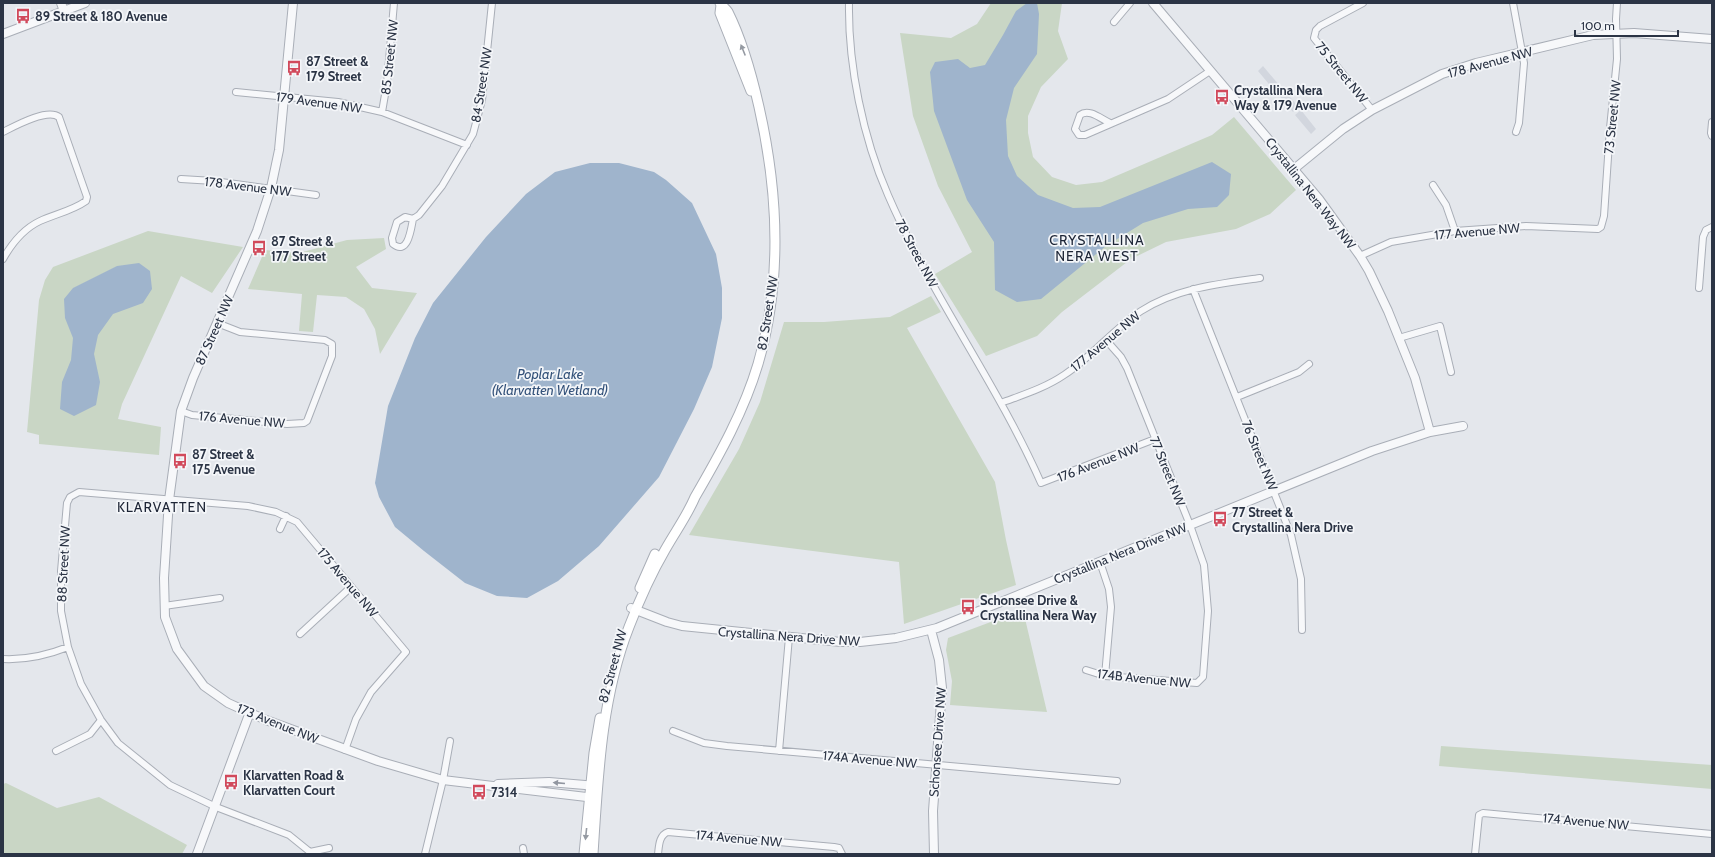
<svg xmlns="http://www.w3.org/2000/svg" width="1715" height="857" viewBox="0 0 1715 857" font-family="Cabin,sans-serif">
<style>
.built{fill:#d2d6de}
.green{fill:#c9d6c5}
.water{fill:#9fb4cc}
.lines{fill:none;stroke-linecap:round;stroke-linejoin:round}
.minor-casing{stroke:#a9aeb7;stroke-width:8}
.tertiary-casing{stroke:#a9aeb7;stroke-width:10}
.secondary-casing{stroke:#a9aeb7;stroke-width:11}
.minor{stroke:#f7f8fa;stroke-width:6}
.tertiary{stroke:#f7f8fa;stroke-width:8}
.secondary{stroke:#fff;stroke-width:9}
.oneway{fill:#959aa2}
.oneway2{fill:#9196a0}
.labels{text-anchor:middle;dominant-baseline:central;stroke-width:3.5;stroke-linejoin:round;paint-order:stroke}
.poi-label{font-size:13px;font-weight:bold;fill:#2b3445;stroke:#f4f6f9;text-anchor:start}
.street-label{font-size:13px;fill:#2b3445;stroke:#f4f6f9}
.neighbourhood-label{font-size:14px;letter-spacing:1px;fill:#1d2536;stroke:#f4f6f9}
.water-label{font-size:14px;font-style:italic;fill:#34527a;stroke:#f4f6f9}
</style>
<rect width="100%" height="100%" fill="#e4e7ec"/>
<path class="built" d="M1263,66L1279,85L1274,90L1258,71Z
M1283,88L1298,107L1293,112L1277,93Z
M1301,110L1316,129L1311,134L1295,115Z"/>
<path class="green" d="M991,3H1062L1058,31L1068,59L1041,87L1028,116V133L1033,157L1052,177L1076,185L1102,182L1212,135L1234,117L1296,190L1270,214L1236,229L1166,242L1131,259L1062,312L1037,336L986,356L935,274L972,252L938,186L913,116L900,33L951,38L977,24Z
M148,231L243,247L212,293L181,276L122,404L118,419L161,427L159,455L39,444V435L27,432L39,300L45,280L53,267Z
M384,238L386,249L356,267L372,288L417,293L380,354L375,329L364,309L346,297L317,295L313,332L299,331L302,294L248,289L265,250L299,253L347,240Z
M931,296L941,312L907,328L995,482L1006,540L1016,585L904,624L899,562L689,535L739,449L760,402L784,322H824L890,317Z
M1023,610L1047,712L950,705L952,681L946,650L948,638Z
M1441,746L1712,765V789L1439,766Z
M6,783L57,808L99,797L187,845L182,854H3V784Z"/>
<path class="water" d="M1027,3H1037L1039,14L1037,54L1014,88L1006,120L1008,156L1017,176L1038,195L1073,208L1100,207L1212,162L1231,174L1229,195L1217,207L1188,209L1143,223L1106,246L1041,299L1017,302L995,290L994,242L967,200L934,111L930,72L935,62L958,59L970,68L985,65L1003,35L1016,11Z
M590,163H619L654,172L666,180L692,203L716,254L722,288V318L712,367L694,409L659,477L599,546L558,581L527,598L497,596L465,583L424,551L395,527L379,497L375,483L388,406L415,338L433,303L486,237L526,194L555,172Z
M139,263L150,271L152,289L143,303L113,314L98,335L94,354L100,382L96,405L74,416L60,409L62,382L71,360L73,338L65,318L64,299L73,288L117,266Z"/>
<g class="lines">
<g class="minor-casing">
<path id="minor" d="M849,3C848,65 863,138 888,195C931,295 997,383 1041,483L1155,439
M1363,3L1320,26L1316,30L1314,38L1372,110
M1513,3L1524,63L1519,123L1516,132
M1114,22L1130,3
M236,92L338,102L382,112L467,145
M382,112L387,83L394,3
M1712,122L1711,133L1712,136
M1110,123C1101,119 1089,108 1080,115L1075,129L1079,135H1085L1168,99L1210,71
M3,132C15,126 47,108 59,117L87,197L86,201C72,211 55,214 40,221C23,229 12,243 3,259
M181,179L214,181L316,195
M1433,185L1446,205L1455,231
M413,219C411,229 408,256 393,244L392,238L397,222L405,217L413,219L419,215L442,186L473,134L482,100L492,3
M1360,256L1391,242L1455,231L1526,226L1598,229L1601,227L1604,216L1610,128L1617,59L1616,19L1617,3
M1699,288L1703,237L1706,230L1712,227
M1193,289L1291,535L1301,579L1302,630
M1399,338L1440,326L1451,372
M1237,397L1299,372L1309,364
M1001,403C1022,395 1045,388 1064,375C1092,357 1113,329 1141,311C1177,288 1218,284 1260,278
M181,411L192,415L287,424L304,423L307,421L332,356V344L325,340L240,332L217,323
M280,529L286,516
M1100,562L1109,589L1111,607L1105,676
M164,606L220,598
M300,634L351,587
M3,659C25,660 48,655 68,647
M1086,670L1105,676L1197,683L1203,677L1208,611L1204,565L1190,525L1127,368L1121,357L1106,340
M673,731L704,743L727,746L1117,781
M56,751L90,734L101,720
M779,751L789,637
M523,848L524,854
M310,852L289,835L216,807L170,785L118,743L101,720L81,684L68,647L61,611V571L67,503L70,497L79,492L248,506L276,512L297,522L406,652L371,692L356,719L345,750
M309,854L310,852L329,848
M425,854L443,780L450,741
M658,854C659,846 659,835 668,832L834,847L839,848L842,854
M1475,854L1479,815L1483,813L1712,834"/>
</g>
<g class="tertiary-casing">
<path id="tertiary" d="M61,3L64,11
M293,3L279,150L271,188L257,231L193,378L181,411L169,500L164,578L165,617L177,649L204,686L228,703L266,720L378,761L443,780L595,798
M1153,3L1319,199L1360,256L1369,271L1388,311L1415,378L1430,432
M3,34L85,3
M1294,169L1343,129L1372,110L1442,74L1476,63L1593,35L1634,33L1712,39
M631,608L667,622L682,626L841,642H860L896,638L937,628L1372,451L1430,432L1463,426
M931,630L939,660L942,688L933,811L934,854
M498,784L549,782L597,786
M197,854L250,712"/>
</g>
<g class="secondary-casing">
<path id="secondary" d="M721,5L720,13L751,91
M640,588L655,554
M584,854L594,753L600,718
M593,854C598,778 601,698 629,627C639,601 651,574 665,550C675,532 687,516 695,497C720,454 744,411 758,364C783,279 778,191 759,107C752,76 742,40 728,12C726,9 722,6 720,3"/>
</g>
<use href="#minor" class="minor"/>
<use href="#tertiary" class="tertiary"/>
<use href="#secondary" class="secondary"/>
</g>
<defs><path id="oneway-solid" d="M-6-.8H1V-3.2L6.5 0L1 3.2V.8H-6Z"/></defs>
<g class="oneway">
<use href="#oneway-solid" transform="translate(743 50) rotate(-112)"/>
<use href="#oneway-solid" transform="translate(586 834) rotate(96)"/>
</g>
<use class="oneway2" href="#oneway-solid" transform="translate(559 783) rotate(-175)"/>
<defs>
<g id="bus-bare" transform="scale(1.2)"><path d="M-5-6H5V4H4V6H2V4H-2V6H-4V4H-5ZM-3.5-4V0h7V-4ZM-3.5 1.2v1.5H-2V1.2ZM2 1.2v1.5H3.5V1.2Z" fill="#d1495b" stroke="#f4f6f9" stroke-width="2.5" paint-order="stroke"/></g>
</defs>
<g fill-rule="evenodd">
<use href="#bus-bare" x="23" y="16"/>
<use href="#bus-bare" x="294" y="68"/>
<use href="#bus-bare" x="1222" y="97"/>
<use href="#bus-bare" x="259" y="248"/>
<use href="#bus-bare" x="180" y="461"/>
<use href="#bus-bare" x="1220" y="519"/>
<use href="#bus-bare" x="968" y="607"/>
<use href="#bus-bare" x="231" y="782"/>
<use href="#bus-bare" x="479" y="792"/>
</g>
<g class="labels">
<g class="poi-label">
<text x="35" y="16">89 Street &amp; 180 Avenue</text>
<text x="306" y="61">87 Street &amp;<tspan x="306" dy="15">179 Street</tspan></text>
<text x="1234" y="90">Crystallina Nera<tspan x="1234" dy="15">Way &amp; 179 Avenue</tspan></text>
<text x="271" y="241">87 Street &amp;<tspan x="271" dy="15">177 Street</tspan></text>
<text x="192" y="454">87 Street &amp;<tspan x="192" dy="15">175 Avenue</tspan></text>
<text x="1232" y="512">77 Street &amp;<tspan x="1232" dy="15">Crystallina Nera Drive</tspan></text>
<text x="980" y="600">Schonsee Drive &amp;<tspan x="980" dy="15">Crystallina Nera Way</tspan></text>
<text x="243" y="775">Klarvatten Road &amp;<tspan x="243" dy="15">Klarvatten Court</tspan></text>
<text x="491" y="792">7314</text>
</g>
<g class="street-label">
<text transform="translate(389 57) rotate(-84)">85 Street NW</text>
<text transform="translate(1490 62) rotate(-15)">178 Avenue NW</text>
<text transform="translate(1342 72) rotate(51)">75 Street NW</text>
<text transform="translate(481 85) rotate(-81)">84 Street NW</text>
<text transform="translate(319 102) rotate(8)">179 Avenue NW</text>
<text transform="translate(1612 117) rotate(-84)">73 Street NW</text>
<text transform="translate(248 186) rotate(7)">178 Avenue NW</text>
<text transform="translate(1311 193) rotate(52)">Crystallina Nera Way NW</text>
<text transform="translate(1477 231) rotate(-5)">177 Avenue NW</text>
<text transform="translate(917 253) rotate(62)">78 Street NW</text>
<text transform="translate(767 313) rotate(-81)">82 Street NW</text>
<text transform="translate(214 330) rotate(-66)">87 Street NW</text>
<text transform="translate(1105 341) rotate(-40)">177 Avenue NW</text>
<text transform="translate(242 419) rotate(5)">176 Avenue NW</text>
<text transform="translate(1260 455) rotate(68)">76 Street NW</text>
<text transform="translate(1098 462) rotate(-21)">176 Avenue NW</text>
<text transform="translate(1168 471) rotate(68)">77 Street NW</text>
<text transform="translate(1120 553) rotate(-22)">Crystallina Nera Drive NW</text>
<text transform="translate(63 564) rotate(-87)">88 Street NW</text>
<text transform="translate(348 582) rotate(50)">175 Avenue NW</text>
<text transform="translate(789 636) rotate(4)">Crystallina Nera Drive NW</text>
<text transform="translate(612 666) rotate(-75)">82 Street NW</text>
<text transform="translate(1144 678) rotate(6)">174B Avenue NW</text>
<text transform="translate(278 723) rotate(22)">173 Avenue NW</text>
<text transform="translate(937 742) rotate(-86)">Schonsee Drive NW</text>
<text transform="translate(870 759) rotate(5)">174A Avenue NW</text>
<text transform="translate(1586 821) rotate(5)">174 Avenue NW</text>
<text transform="translate(739 838) rotate(5)">174 Avenue NW</text>
</g>
<g class="neighbourhood-label">
<text x="1097" y="240">CRYSTALLINA<tspan x="1097" dy="16">NERA WEST</tspan></text>
<text x="162" y="507">KLARVATTEN</text>
</g>
<g class="water-label">
<text x="550" y="374">Poplar Lake<tspan x="550" dy="16">(Klarvatten Wetland)</tspan></text>
</g>
</g>
<rect width="1715" height="857" fill="none" stroke="#2b3445" stroke-width="8"/>
<path d="M1575 30v6h103v-6" fill="none" stroke="#2b3445" stroke-width="2"/>
<text x="1581" y="30" font-size="12" fill="#2b3445" stroke="#f4f6f9" stroke-width="3" paint-order="stroke">100 m</text>
</svg>
